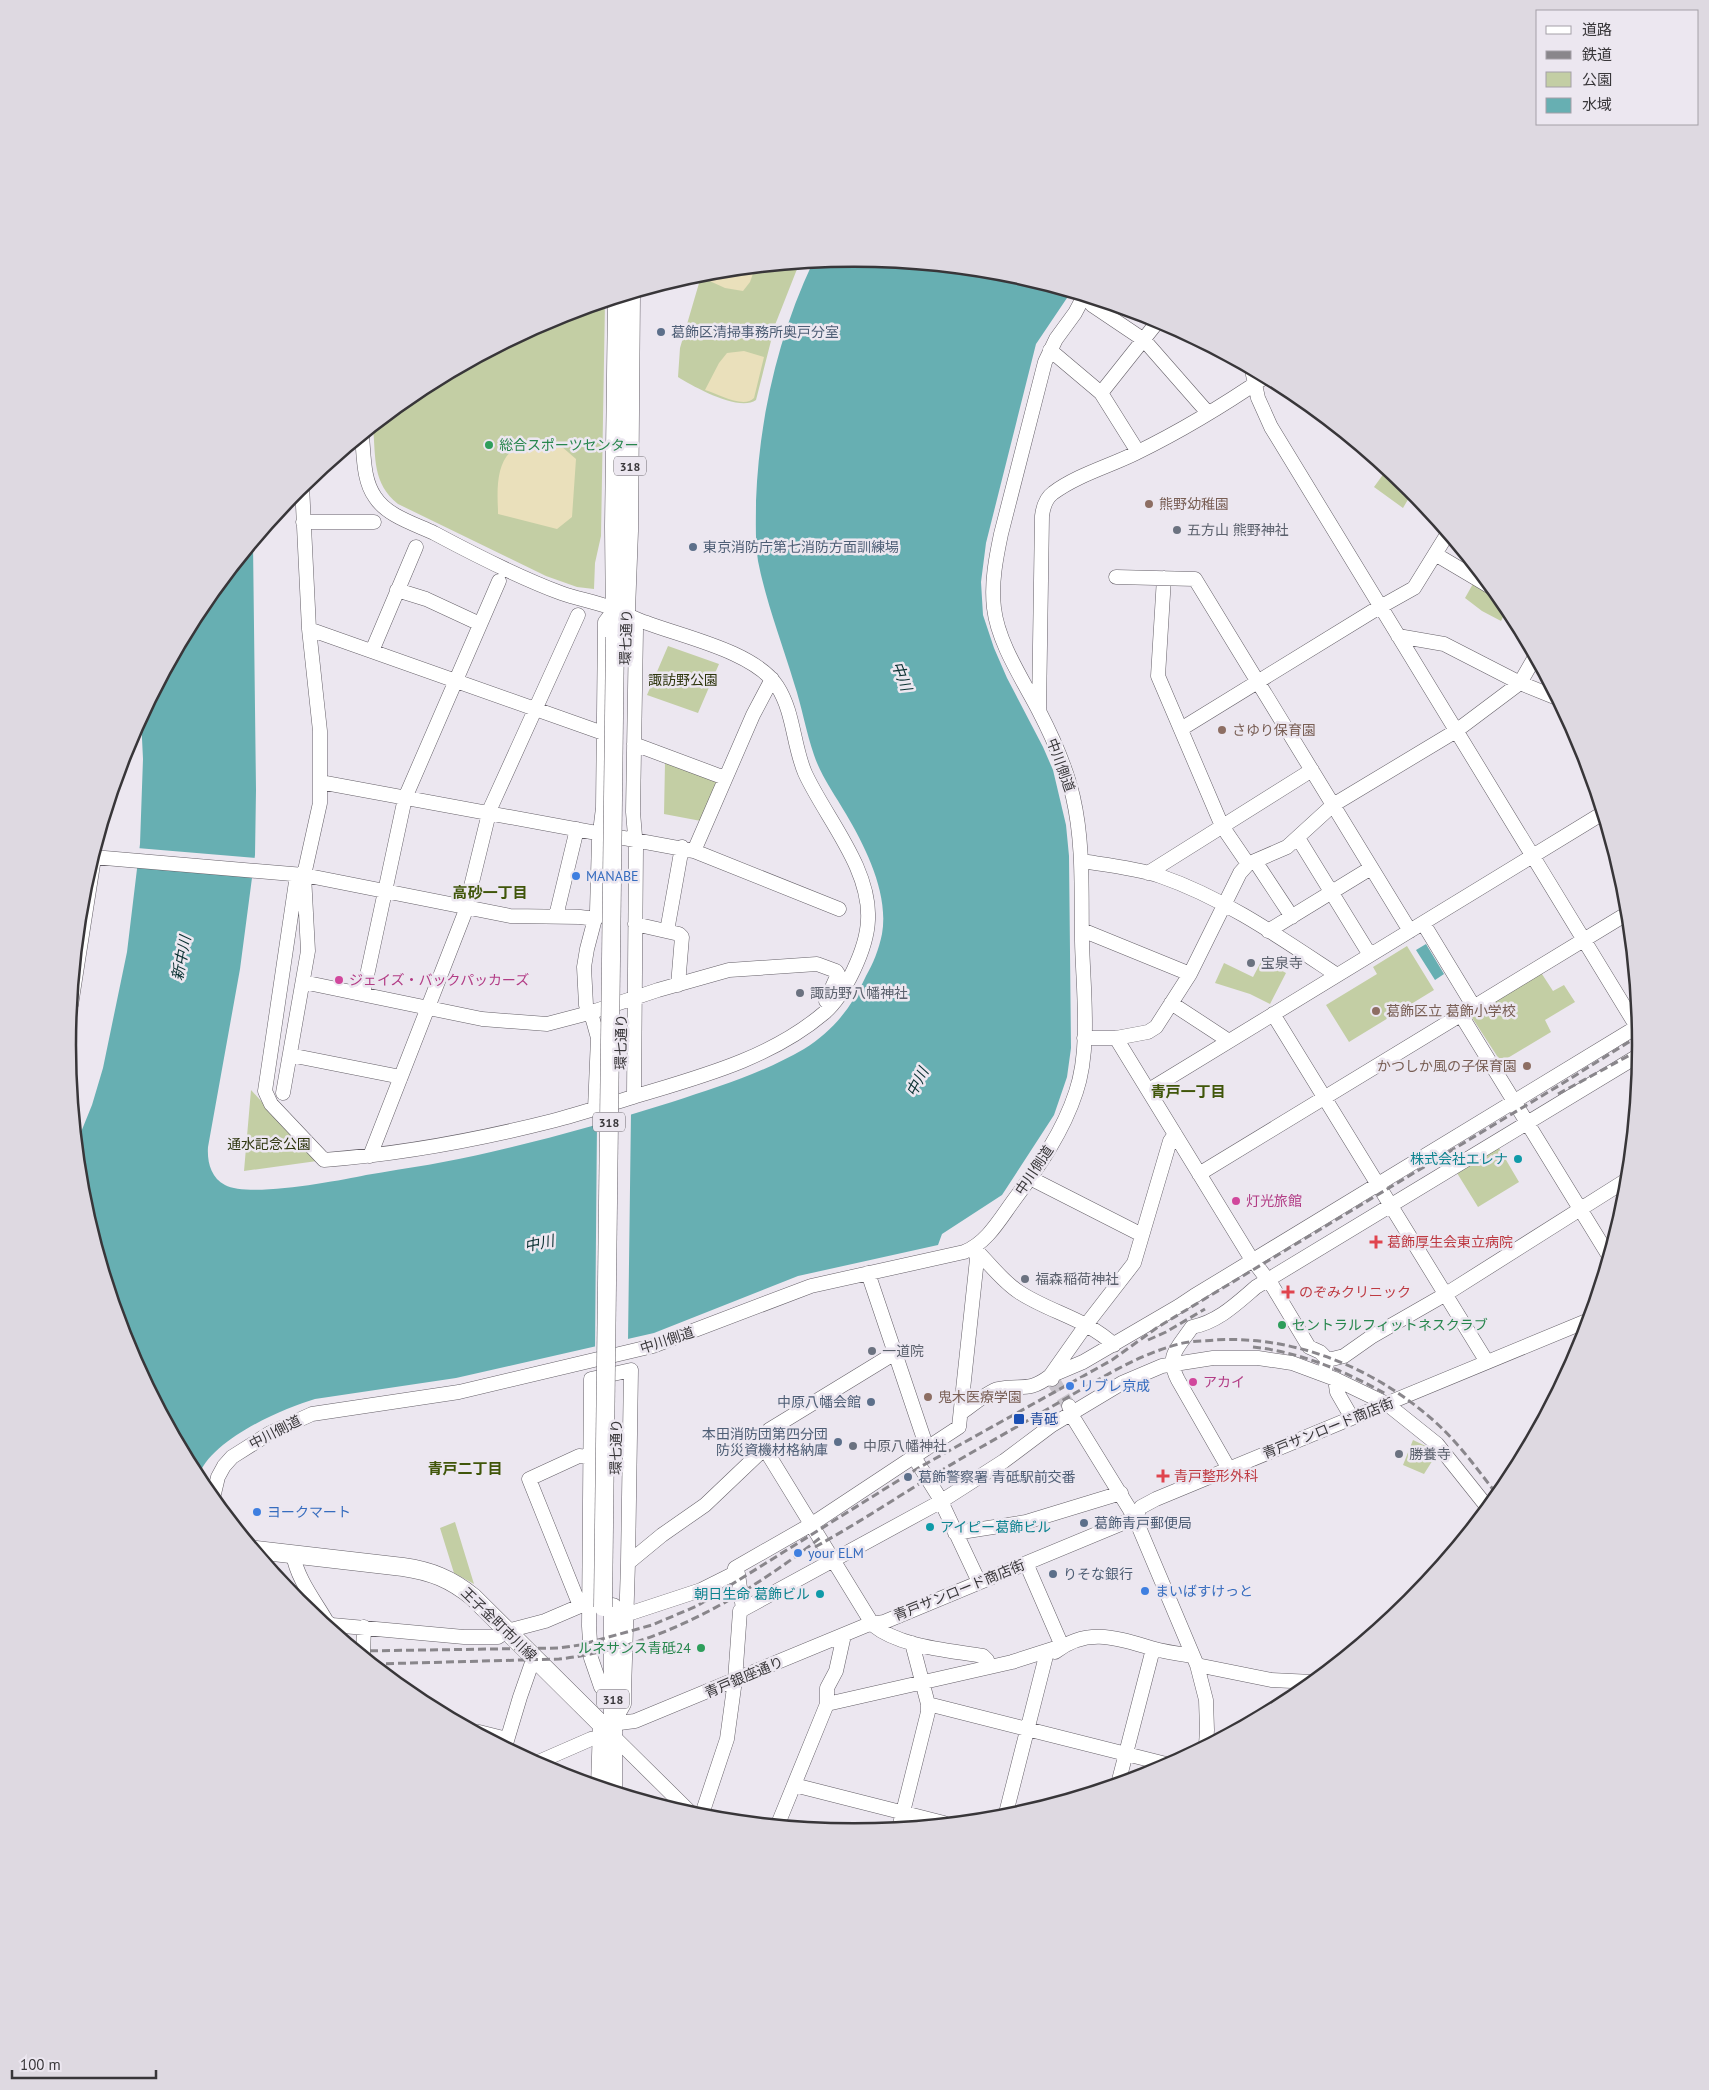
<svg xmlns="http://www.w3.org/2000/svg" width="1709" height="2090" viewBox="0 0 1709 2090" font-family="'PT Sans','Noto Sans JP',sans-serif">
<style>
.green{fill:#c3cea4}
.sand{fill:#eae0bb}
.water{fill:#67afb2}
.pier{fill:#ece7f0}
.lines{fill:none;stroke-linecap:round;stroke-linejoin:round}
.minor-tunnel{stroke:#c8c4cb;stroke-width:14;stroke-dasharray:14 7;stroke-linecap:butt}
.minor-casing{stroke:#656068;stroke-width:15}
.major-casing{stroke:#656068;stroke-width:19}
.minor{stroke:#fff;stroke-width:14}
.major{stroke:#fff;stroke-width:18}
.rail{stroke:#89868b;stroke-width:3;stroke-dasharray:8 4;stroke-linecap:butt}
.major-bridge-casing{stroke:#656068;stroke-width:19;stroke-linecap:butt}
.major-bridge{stroke:#fff;stroke-width:18}
.service-dot{fill:#5c6f8a;stroke:#ece7f0;stroke-width:2}
.leisure-dot{fill:#2e9e5b;stroke:#ece7f0;stroke-width:2}
.education-dot{fill:#8d6e63;stroke:#ece7f0;stroke-width:2}
.worship-dot{fill:#6b7280;stroke:#ece7f0;stroke-width:2}
.shop-dot{fill:#3f7fe0;stroke:#ece7f0;stroke-width:2}
.hotel-dot{fill:#d1479c;stroke:#ece7f0;stroke-width:2}
.culture-dot{fill:#0f9aa8;stroke:#ece7f0;stroke-width:2}
.health-dot{fill:#e0444e;stroke:#ece7f0;stroke-width:2}
.transit-dot{fill:#1a4fb4;stroke:#ece7f0;stroke-width:2}
.labels{text-anchor:middle;dominant-baseline:central;stroke-width:5;stroke-linejoin:round;paint-order:stroke}
.shield{fill:#ece7f0;stroke:#6e6b70;stroke-width:1}
.shield-label{font-size:12px;font-weight:bold;fill:#383639}
.service-label{font-size:14px;fill:#4e5e75;stroke:#ece7f0;text-anchor:start}
.leisure-label{font-size:14px;fill:#27864d;stroke:#ece7f0;text-anchor:start}
.education-label{font-size:14px;fill:#785e54;stroke:#ece7f0;text-anchor:start}
.worship-label{font-size:14px;fill:#5b616d;stroke:#ece7f0;text-anchor:start}
.street-label{font-size:14px;fill:#383639;stroke:#ece7f0}
.park-label{font-size:14px;fill:#2d350d;stroke:#ece7f0}
.shop-label{font-size:14px;fill:#366cbe;stroke:#ece7f0;text-anchor:start}
.hotel-label{font-size:14px;fill:#b23c85;stroke:#ece7f0;text-anchor:start}
.culture-label{font-size:14px;fill:#0d838f;stroke:#ece7f0;text-anchor:end}
.health-label{font-size:14px;fill:#be3a42;stroke:#ece7f0;text-anchor:start}
.transit-label{font-size:14px;fill:#164399;stroke:#ece7f0;text-anchor:start}
.water-label{font-size:15px;font-style:italic;fill:#0b3132;stroke:#ece7f0}
.neighbourhood-label{font-size:15px;font-weight:bold;fill:#40560a;stroke:#ece7f0}
.rim{fill:none;stroke:#383639;stroke-width:2.5}
</style>
<rect width="100%" height="100%" fill="#ece7f0"/>
<path class="green" d="M799,264L775,325L756,400C739,412 694,387 678,377L680,348L702,273Z
M605,302L601,536L595,563L594,589L577,587L546,576L398,504C372,483 376,458 373,427L418,390L554,318Z
M1387,469L1413,491L1403,508L1374,487Z
M1474,582L1500,597L1508,607L1501,621L1482,611L1465,598Z
M668,646L719,664L698,713L647,695Z
M665,763L717,782L701,821L664,814Z
M1407,946L1434,990L1349,1042L1326,1005L1377,974L1373,967Z
M1262,960L1286,973L1270,1004L1250,994L1215,983L1224,963L1253,977Z
M1540,971L1553,991L1564,985L1575,1002L1545,1020L1551,1032L1501,1062L1471,1016Z
M251,1090L317,1161L244,1171Z
M1499,1148L1519,1182L1478,1207L1457,1173Z
M1413,1440L1428,1447L1436,1455L1424,1474L1403,1465Z
M455,1522L474,1584L454,1573L440,1528Z"/>
<path class="sand" d="M755,268L750,282L743,291L725,288L703,278L704,273Z
M744,351L764,357L754,398C744,409 718,394 705,390L719,363L727,353Z
M545,440L561,446L576,459L572,517L557,529L498,514V510C496,473 499,441 545,440Z"/>
<path class="water" d="M855,258L1008,273L1071,292L1036,344L986,543L981,582L983,615L994,648L1007,678L1043,747L1053,770L1066,825L1069,856L1071,1048L1067,1077L1054,1115L1002,1195L942,1234L938,1245L798,1276L654,1333L456,1378L315,1399C281,1409 208,1441 198,1478L127,1346L83,1198L77,1142L92,1105L103,1068L127,952L140,844L143,759L141,718L200,608L253,544L256,790L255,855L240,969L208,1147C207,1162 211,1178 225,1185C249,1198 337,1181 366,1175C408,1168 450,1162 491,1152C552,1138 612,1121 672,1102C717,1087 763,1073 804,1049C833,1031 852,1007 866,976C873,964 879,949 882,934C889,894 866,848 846,814C835,795 821,776 814,755C806,732 802,707 794,683C782,643 766,602 758,561C755,541 756,521 756,501C759,419 778,336 813,262Z
M1426,944L1444,974L1435,980L1416,950Z"/>
<path class="pier" d="M137,848L257,858L255,876L135,866Z
M631,1112L628,1341L595,1348L597,1122Z"/>
<g class="lines">
<path class="minor-tunnel" d="M1052,1379L1068,1405"/>
<g class="minor-casing">
<path id="minor" d="M1092,305L1144,340L1208,413
M1050,350L1101,393L1138,452
M1252,370L1258,398L1271,427L1640,1032
M1101,393L1159,320
M303,522H374
M1435,554L1494,589
M1116,577L1195,579L1410,931
M1164,578L1158,676L1222,826L1248,864
M397,590L426,599L480,624
M626,615L636,630L633,812L636,848L634,1096
M309,629L603,733
M1398,636L1444,644L1520,683L1557,698
M372,651L416,547
M1039,710L1042,516C1043,508 1046,498 1053,493C1077,475 1110,466 1136,453C1181,431 1224,405 1265,377
M1181,729L1373,611L1414,588L1448,533
M634,744L725,778
M320,782L694,851L753,715L772,679
M1298,838L1370,955
M694,851L839,909
M93,857L304,875L510,916L580,917L596,919
M1081,861C1107,865 1136,868 1160,876C1224,898 1281,938 1337,975
M1255,861L1292,917
M1148,873L1312,770
M297,875L265,1091L271,1104L324,1160C401,1154 477,1140 552,1121C579,1114 606,1105 633,1097C699,1077 770,1059 824,1013C845,995 867,948 868,920C871,868 825,817 805,773C793,745 794,712 777,686C755,652 684,637 647,623C634,619 621,611 608,607C593,601 577,599 561,593C518,577 475,555 434,533C415,524 387,516 375,497C363,480 364,456 362,436
M556,916L577,829
M1423,923L1474,1007
M635,924L679,934L682,937L678,985
M1082,930L1190,974
M667,931L682,847
M1268,931L1371,868
M303,982L482,1019L547,1024L589,1013L658,990L729,970L817,964L836,971L838,974L826,1001
M363,994L405,798L499,581
M1171,1003L1229,1041
M71,1005L94,858
M1273,1014L1487,1362
M1461,1015L1609,1256
M1084,1038H1116L1249,1255L1273,1287L1309,1347L1320,1352L1328,1360
M1116,1038L1148,1032L1156,1027L1190,974L1240,873L1248,864L1287,847L1333,805L1456,731L1520,683L1535,657
M290,1055L401,1077
M1149,1090L1603,813
M283,1093L308,951L304,875L320,803V731L309,629L302,485
M595,1109L598,1038L593,1020L586,1005L584,967L587,949L597,911L599,840L603,808L605,622L615,609
M370,1156L464,915L490,809L578,615
M1199,1174L1628,913
M1030,1178L1142,1235
M975,1249C989,1263 1002,1281 1019,1292C1049,1312 1087,1319 1114,1345
M868,1273L895,1353L769,1430L766,1447L768,1454L873,1625C900,1647 948,1650 983,1656L987,1660L989,1666
M1325,1369L1328,1360L1344,1356L1371,1337L1446,1294L1628,1179
M1050,1376L1083,1362L1179,1306L1194,1296L1640,1025
M1050,1376L1086,1325L1134,1263L1170,1141L1175,1134
M1335,1379L1337,1392L1352,1418
M1069,1406L1074,1419L1135,1518L1197,1665L1206,1700L1207,1730L1206,1745
M961,1413C970,1407 987,1392 998,1389C1021,1384 1028,1393 1050,1376L1052,1379
M927,1448L959,1427L977,1259L974,1248
M914,1457L939,1497L979,1582
M1229,1469L1178,1380C1165,1355 1178,1348 1192,1327C1218,1322 1236,1304 1256,1287L1641,1054
M213,1498L218,1477L224,1466L232,1457L270,1433L312,1414L459,1392L653,1346L811,1286L964,1252C987,1243 1000,1219 1014,1200C1039,1166 1063,1132 1076,1092C1091,1048 1083,988 1082,941C1081,893 1084,845 1073,797C1066,767 1053,738 1039,711C1023,680 998,643 994,608C991,583 996,558 1001,534L1045,362L1056,339L1075,313L1084,296
M955,1533L1026,1522L1121,1493
M293,1554C297,1579 315,1601 327,1622L332,1625L464,1637H498L507,1631L545,1621L580,1606L589,1605
M628,1563L662,1535L705,1505L766,1447
M580,1606L529,1479L579,1456L589,1457
M743,1609L738,1574L735,1568L812,1524L927,1448L895,1353
M625,1615L701,1590L737,1572
M1055,1652C1087,1627 1117,1638 1151,1648C1165,1652 1179,1654 1193,1656
M363,1655L364,1627
M1197,1665L1271,1680L1313,1682
M601,1687L591,1658L589,1626L591,1379L631,1370L628,1563L624,1691V1704L613,1724
M827,1704L1012,1662L1062,1646L1026,1563
M928,1704L1170,1765
M604,1725L635,1721L867,1625L884,1622L1135,1518L1141,1507L1156,1499L1589,1320
M479,1732L507,1739
M609,1732L692,1814
M505,1747L520,1697L534,1657
M536,1763L591,1739L610,1736
M1118,1784L1153,1649
M794,1785L944,1823
M701,1817L727,1739L735,1680L740,1611L940,1502L1004,1461L1052,1425L1122,1383L1162,1366L1213,1358H1258L1292,1363L1335,1379L1387,1404L1437,1444L1488,1508
M1005,1817L1047,1652
M778,1824L827,1704V1688L836,1671L844,1635
M899,1828L928,1712V1704L912,1643"/>
</g>
<g class="major-casing">
<path id="major" d="M615,629L614,526L617,299
M625,637L629,531L631,294
M256,1550L403,1567C431,1571 451,1579 473,1597L602,1725
M600,1786L602,1727
M613,1790V1607"/>
</g>
<use href="#minor" class="minor"/>
<use href="#major" class="major"/>
<path class="rail" d="M1558,1094L1641,1049
M1148,1340L1166,1332L1205,1309
M1253,1347C1300,1352 1345,1371 1386,1394
M815,1547C853,1526 890,1502 927,1479C968,1454 1010,1431 1051,1407C1092,1384 1133,1356 1179,1344C1190,1341 1203,1341 1215,1340C1294,1335 1374,1368 1433,1420C1458,1442 1478,1470 1498,1496
M358,1651L559,1648L580,1645L652,1625L697,1606L920,1467L1112,1360L1158,1327L1560,1085L1640,1035
M374,1664L559,1659C657,1648 743,1598 820,1538"/>
<g class="major-bridge-casing">
<path id="major-bridge" d="M603,1607L615,637"/>
</g>
<use href="#major-bridge" class="major-bridge"/>
</g>
<g class="service-dot">
<circle cx="661" cy="332" r="5"/>
<circle cx="693" cy="547" r="5"/>
<circle cx="871" cy="1402" r="5"/>
<circle cx="838" cy="1442" r="5"/>
<circle cx="908" cy="1477" r="5"/>
<circle cx="1084" cy="1523" r="5"/>
<circle cx="1053" cy="1574" r="5"/>
</g>
<g class="leisure-dot">
<circle cx="489" cy="445" r="5"/>
<circle cx="1282" cy="1325" r="5"/>
<circle cx="701" cy="1648" r="5"/>
</g>
<g class="education-dot">
<circle cx="1149" cy="504" r="5"/>
<circle cx="1222" cy="730" r="5"/>
<circle cx="1376" cy="1011" r="5"/>
<circle cx="1527" cy="1066" r="5"/>
<circle cx="928" cy="1397" r="5"/>
</g>
<g class="worship-dot">
<circle cx="1177" cy="530" r="5"/>
<circle cx="1251" cy="963" r="5"/>
<circle cx="800" cy="993" r="5"/>
<circle cx="1025" cy="1279" r="5"/>
<circle cx="872" cy="1351" r="5"/>
<circle cx="853" cy="1446" r="5"/>
<circle cx="1399" cy="1454" r="5"/>
</g>
<g class="shop-dot">
<circle cx="576" cy="876" r="5"/>
<circle cx="1070" cy="1386" r="5"/>
<circle cx="257" cy="1512" r="5"/>
<circle cx="798" cy="1553" r="5"/>
<circle cx="1145" cy="1591" r="5"/>
</g>
<g class="hotel-dot">
<circle cx="339" cy="980" r="5"/>
<circle cx="1236" cy="1201" r="5"/>
<circle cx="1193" cy="1382" r="5"/>
</g>
<g class="culture-dot">
<circle cx="1518" cy="1159" r="5"/>
<circle cx="930" cy="1527" r="5"/>
<circle cx="820" cy="1594" r="5"/>
</g>
<g class="health-dot">
<path d="M1373.5 1234.5h5v5h5v5h-5v5h-5v-5h-5v-5h5z"/>
<path d="M1285.5 1284.5h5v5h5v5h-5v5h-5v-5h-5v-5h5z"/>
<path d="M1160.5 1468.5h5v5h5v5h-5v5h-5v-5h-5v-5h5z"/>
</g>
<rect class="transit-dot" x="1013" y="1413" width="12" height="12" rx="2.5"/>
<g class="labels">
<g class="shield">
<rect x="614" y="456.5" width="32" height="19" rx="4"/>
<rect x="593" y="1112.5" width="32" height="19" rx="4"/>
<rect x="597" y="1689.5" width="32" height="19" rx="4"/>
</g>
<g class="shield-label">
<text x="630" y="466">318</text>
<text x="609" y="1122">318</text>
<text x="613" y="1699">318</text>
</g>
<g class="service-label">
<text x="671" y="332">葛飾区清掃事務所奥戸分室</text>
<text x="703" y="547">東京消防庁第七消防方面訓練場</text>
<text x="861" y="1402" text-anchor="end">中原八幡会館</text>
<text x="828" y="1434" text-anchor="end">本田消防団第四分団<tspan x="828" dy="16">防災資機材格納庫</tspan></text>
<text x="918" y="1477">葛飾警察署 青砥駅前交番</text>
<text x="1094" y="1523">葛飾青戸郵便局</text>
<text x="1063" y="1574">りそな銀行</text>
</g>
<g class="leisure-label">
<text x="499" y="445">総合スポーツセンター</text>
<text x="1292" y="1325">セントラルフィットネスクラブ</text>
<text x="691" y="1648" text-anchor="end">ルネサンス青砥24</text>
</g>
<g class="education-label">
<text x="1159" y="504">熊野幼稚園</text>
<text x="1232" y="730">さゆり保育園</text>
<text x="1386" y="1011">葛飾区立 葛飾小学校</text>
<text x="1517" y="1066" text-anchor="end">かつしか風の子保育園</text>
<text x="938" y="1397">鬼木医療学園</text>
</g>
<g class="worship-label">
<text x="1187" y="530">五方山 熊野神社</text>
<text x="1261" y="963">宝泉寺</text>
<text x="810" y="993">諏訪野八幡神社</text>
<text x="1035" y="1279">福森稲荷神社</text>
<text x="882" y="1351">一道院</text>
<text x="863" y="1446">中原八幡神社</text>
<text x="1409" y="1454">勝養寺</text>
</g>
<g class="street-label">
<text transform="translate(626 637) rotate(-88)">環七通り</text>
<text transform="translate(1061 765) rotate(70)">中川側道</text>
<text transform="translate(621 1042) rotate(-89)">環七通り</text>
<text transform="translate(1034 1170) rotate(-56)">中川側道</text>
<text transform="translate(667 1340) rotate(-18)">中川側道</text>
<text transform="translate(1328 1428) rotate(-22)">青戸サンロード商店街</text>
<text transform="translate(275 1432) rotate(-27)">中川側道</text>
<text transform="translate(616 1447) rotate(-89)">環七通り</text>
<text transform="translate(959 1590) rotate(-22)">青戸サンロード商店街</text>
<text transform="translate(499 1624) rotate(44)">王子金町市川線</text>
<text transform="translate(744 1677) rotate(-23)">青戸銀座通り</text>
</g>
<g class="park-label">
<text x="683" y="680">諏訪野公園</text>
<text x="269" y="1144">通水記念公園</text>
</g>
<g class="shop-label">
<text x="586" y="876">MANABE</text>
<text x="1080" y="1386">リブレ京成</text>
<text x="267" y="1512">ヨークマート</text>
<text x="808" y="1553">your ELM</text>
<text x="1155" y="1591">まいばすけっと</text>
</g>
<g class="hotel-label">
<text x="349" y="980">ジェイズ・バックパッカーズ</text>
<text x="1246" y="1201">灯光旅館</text>
<text x="1203" y="1382">アカイ</text>
</g>
<g class="culture-label">
<text x="1508" y="1159">株式会社エレナ</text>
<text x="940" y="1527" text-anchor="start">アイピー葛飾ビル</text>
<text x="810" y="1594">朝日生命 葛飾ビル</text>
</g>
<g class="health-label">
<text x="1387" y="1242">葛飾厚生会東立病院</text>
<text x="1299" y="1292">のぞみクリニック</text>
<text x="1174" y="1476">青戸整形外科</text>
</g>
<g class="transit-label">
<text x="1030" y="1419">青砥</text>
</g>
<g class="water-label">
<text transform="translate(902 676) rotate(69)">中川</text>
<text transform="translate(181 958) rotate(-79)">新中川</text>
<text transform="translate(917 1082) rotate(-62)">中川</text>
<text transform="translate(539 1243) rotate(-12)">中川</text>
</g>
<g class="neighbourhood-label">
<text x="490" y="892">高砂一丁目</text>
<text x="1188" y="1091">青戸一丁目</text>
<text x="465" y="1468">青戸二丁目</text>
</g>
</g>
<path d="M0 0H1709V2090H0ZM76 1045a778 778 0 1 1 1556 0a778 778 0 1 1-1556 0Z" fill="#ded9e1" fill-rule="evenodd"/>
<path class="rim" d="M76 1045a778 778 0 1 1 1556 0a778 778 0 1 1-1556 0Z"/>
<rect x="1536" y="10" width="162" height="115" fill="#ece7f0" stroke="#a4a0a7"/>
<rect x="1546" y="26" width="25" height="8" fill="#ffffff" stroke="#a4a0a7"/>
<text x="1582" y="35" font-size="15" fill="#383639">道路</text>
<rect x="1546" y="51" width="25" height="8" fill="#89868b" stroke="#a4a0a7"/>
<text x="1582" y="60" font-size="15" fill="#383639">鉄道</text>
<rect x="1546" y="72" width="25" height="15" fill="#c3cea4" stroke="#a4a0a7"/>
<text x="1582" y="85" font-size="15" fill="#383639">公園</text>
<rect x="1546" y="98" width="25" height="15" fill="#67afb2" stroke="#a4a0a7"/>
<text x="1582" y="110" font-size="15" fill="#383639">水域</text>
<path d="M12 2070v8h144v-8" fill="none" stroke="#383639" stroke-width="2.5"/>
<text x="20" y="2070" font-size="15" fill="#383639" stroke="#ece7f0" stroke-width="4" paint-order="stroke">100 m</text>
</svg>
